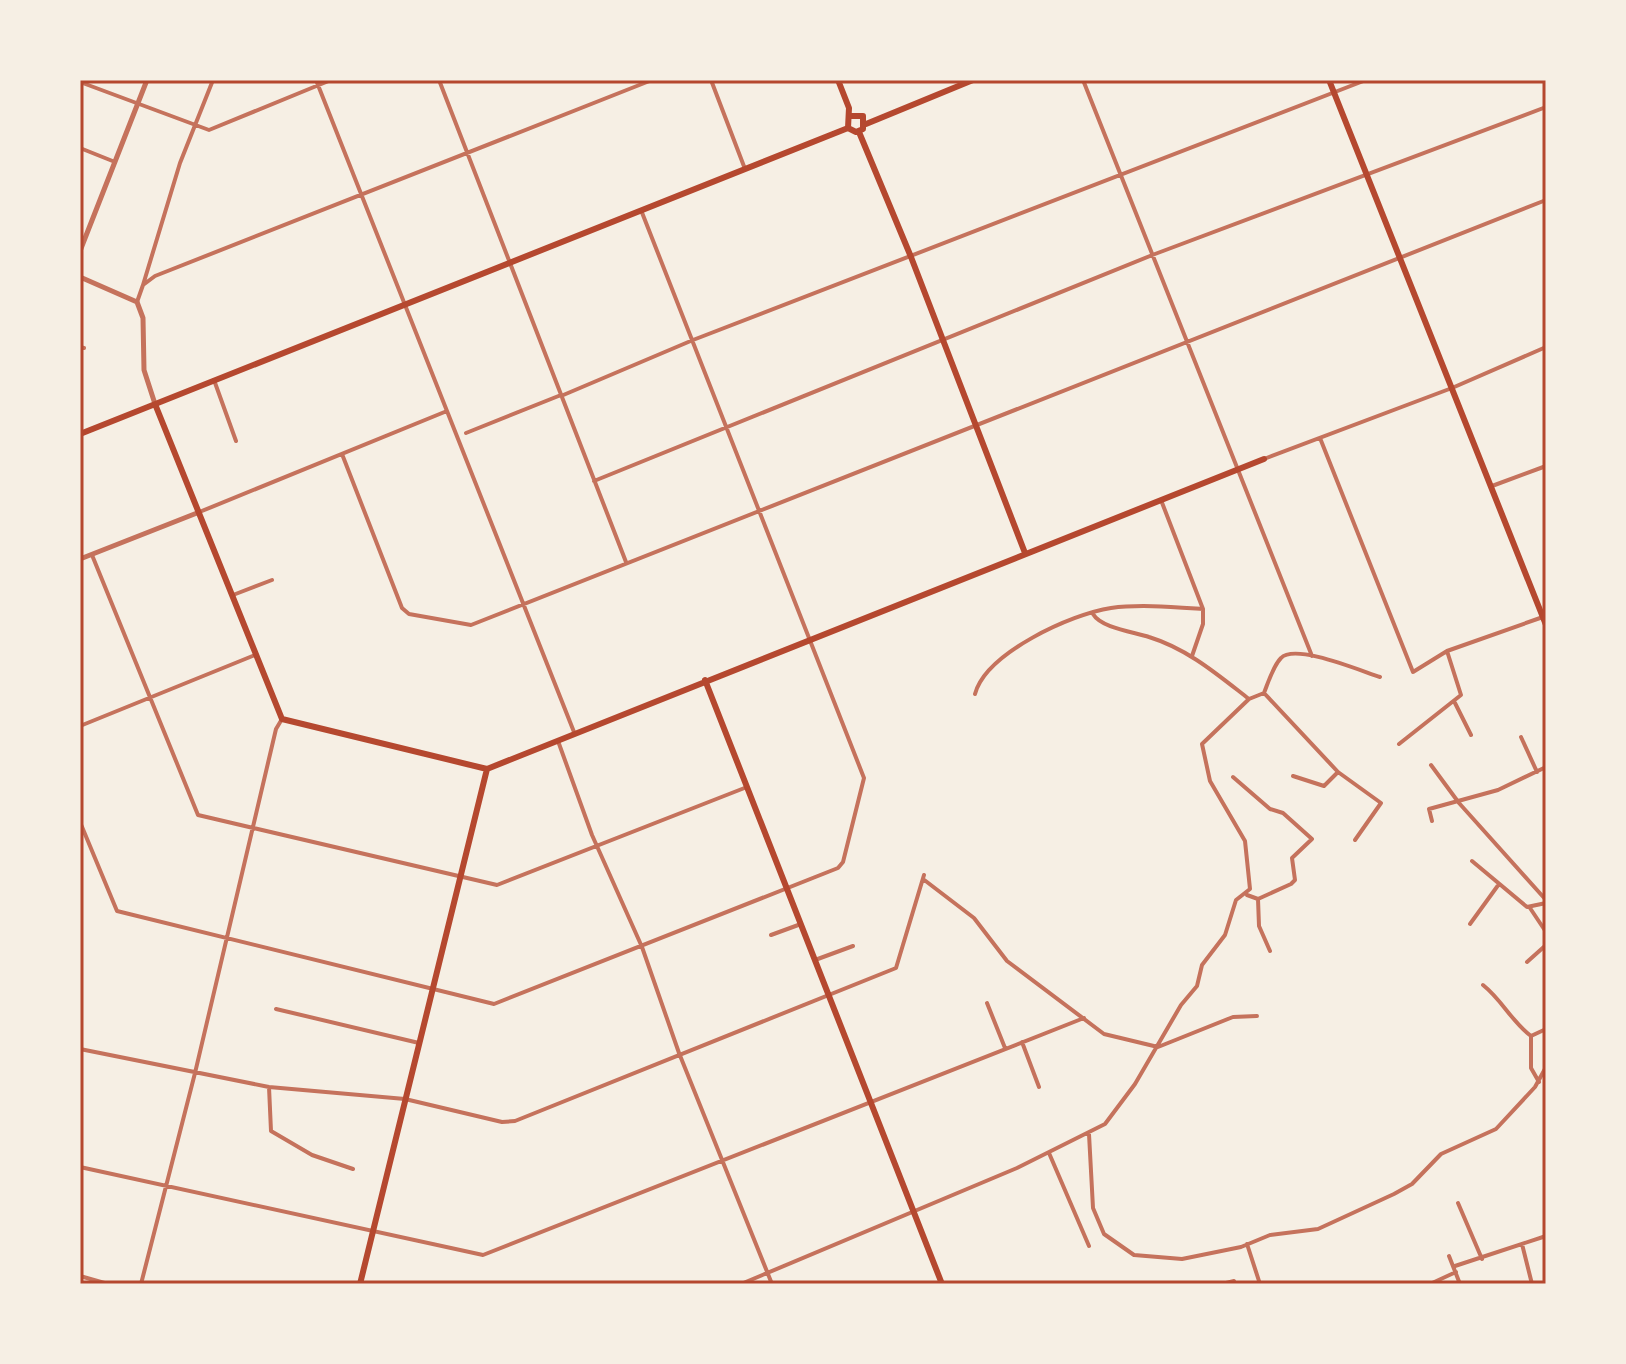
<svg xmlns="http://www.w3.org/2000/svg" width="1626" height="1364" viewBox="0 0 1626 1364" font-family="'Work Sans',sans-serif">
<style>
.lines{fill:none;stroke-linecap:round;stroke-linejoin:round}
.minor{stroke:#c5725c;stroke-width:4}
.tertiary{stroke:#c5725c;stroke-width:5}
.secondary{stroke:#b5482f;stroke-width:6}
.neatline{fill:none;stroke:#b5482f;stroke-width:3}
</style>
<rect width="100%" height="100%" fill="#f6efe4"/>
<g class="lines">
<path class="minor" d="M316,80L574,732
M439,80L626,562
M711,80L745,169
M1083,80L1312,656
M80,82L209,130L331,80
M80,148L115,162
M143,285L180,163L213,80
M137,302L143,285L155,276L652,80
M80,347L84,348
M214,380L236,441
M561,396L693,340L1366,80
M466,433L561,395
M1320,438L1413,672L1447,651L1543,617
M342,454L402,608L409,614L471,625L1546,200
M1264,459L1452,388L1546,347
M594,481L1155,254L1546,107
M1492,486L1546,466
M197,513L447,411
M92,555L198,815L497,885L747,787
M233,595L272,580
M1093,614C1101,628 1134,632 1149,637C1188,649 1218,675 1249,699
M1192,656L1203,624V609
M1264,693L1338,772L1381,803L1355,840
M975,694C986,653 1071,614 1111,608C1139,604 1174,607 1203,609L1161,500
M1455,703L1471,735
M80,726L255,655
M1521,737L1537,772
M558,741L592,835L642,947L679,1053L772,1284
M1399,744L1461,695L1447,651
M1431,765L1459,803L1546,900
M1293,776L1324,786L1338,772
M1233,777L1270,809L1283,813L1312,839L1292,858L1295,880L1291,884L1258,899L1247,895
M1432,821L1429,809L1498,790L1546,767
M80,822L117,911L494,1004L838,868L843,862L864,778L641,210
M1472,861L1527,907L1546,903
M923,879L974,918L1007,961L1104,1034L1158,1047L1233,1017L1257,1016
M1258,899L1259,926L1270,951
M1530,908L1546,932
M1470,924L1499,884
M771,935L801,924
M815,960L853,946
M1527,962L1546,945
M1483,985C1502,1000 1512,1022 1531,1036
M987,1003L1005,1048
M276,1009L419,1043
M1531,1036V1068L1539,1082
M1531,1036L1546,1029
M1022,1042L1039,1087
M80,1049L269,1087L405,1099L502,1122L515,1121L896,968L924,875
M269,1087L271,1131L312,1155L353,1169
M1089,1134L1093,1208L1104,1234L1134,1255L1182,1259L1241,1247L1270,1235L1318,1229L1394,1194L1412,1184L1441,1154L1496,1129L1535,1087L1546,1067
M1049,1153L1089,1246
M80,1167L483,1255L1084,1018
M1458,1203L1482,1259
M1247,1244L1259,1281
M1522,1244L1532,1284
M1449,1256L1460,1284
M1455,1266L1546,1236
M80,1276L108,1284
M141,1284L195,1073L276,729L282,719
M741,1284L1017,1168L1105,1124L1135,1084L1181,1005L1197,986L1202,965L1225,935L1236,900L1250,889L1245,841L1210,781L1202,744L1249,699L1264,693C1268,683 1273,666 1281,658C1295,643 1361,671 1380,677
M1222,1284L1234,1281
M1430,1284L1456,1272"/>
<path class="tertiary" d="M80,251L147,80
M80,277L137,302L143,318L144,370L155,404
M80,559L197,513"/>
<path class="secondary" d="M838,80L849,108L848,128L856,132L863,129V116H849
M1329,80L1546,625
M866,124L973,80
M859,132L911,257L1025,553
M155,404L282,719L487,769
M80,434L848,128
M705,680L942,1284
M487,769L1264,459
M360,1284L487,769"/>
</g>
<rect width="1626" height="1364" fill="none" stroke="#f6efe4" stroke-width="164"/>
<rect x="82" y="82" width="1462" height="1200" class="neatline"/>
</svg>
